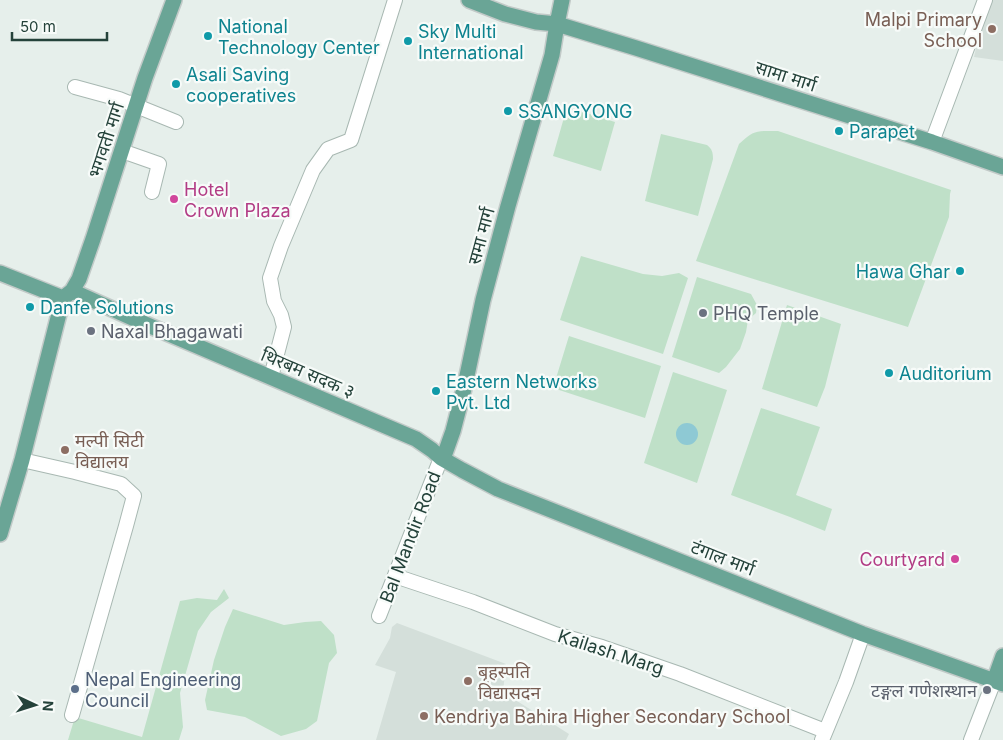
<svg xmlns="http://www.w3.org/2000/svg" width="1003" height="740" viewBox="0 0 1003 740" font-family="Inter,'Noto Sans Devanagari',sans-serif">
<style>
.built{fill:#d4dfda}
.green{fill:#bfe0c8}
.water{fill:#8ec9d4}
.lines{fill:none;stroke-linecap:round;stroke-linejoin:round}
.minor-casing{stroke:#a8b8b2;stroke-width:16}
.major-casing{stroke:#c2cac8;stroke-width:18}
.minor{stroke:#fff;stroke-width:14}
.major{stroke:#6aa596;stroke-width:15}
.education-dot{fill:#8d6e63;stroke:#f7fbf9;stroke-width:2}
.culture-dot{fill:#0f9aa8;stroke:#f7fbf9;stroke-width:2}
.hotel-dot{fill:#d1479c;stroke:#f7fbf9;stroke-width:2}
.worship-dot{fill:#6b7280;stroke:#f7fbf9;stroke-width:2}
.service-dot{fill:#5c6f8a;stroke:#f7fbf9;stroke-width:2}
.labels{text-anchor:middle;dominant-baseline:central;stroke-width:4.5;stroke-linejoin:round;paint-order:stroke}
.education-label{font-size:18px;fill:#785e54;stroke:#f7fbf9;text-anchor:start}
.culture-label{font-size:18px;fill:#0d838f;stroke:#f7fbf9;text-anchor:start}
.street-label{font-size:18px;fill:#24423a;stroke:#f7fbf9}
.hotel-label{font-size:18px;fill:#b23c85;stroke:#f7fbf9;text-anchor:start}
.worship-label{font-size:18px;fill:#5b616d;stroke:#f7fbf9;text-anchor:start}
.service-label{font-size:18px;fill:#4e5e75;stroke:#f7fbf9;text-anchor:start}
</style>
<rect width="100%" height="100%" fill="#e6efeb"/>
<path class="built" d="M987,0H1003V61L974,57Z
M397,623L506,664L503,692L569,734L566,740H376L396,672L375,665L390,638L392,627Z"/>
<path class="green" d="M567,107L615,122L601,171L553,156Z
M778,131L951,190L950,194L949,217L908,327L696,261L739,144C755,129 757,131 778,131Z
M661,134L707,145C712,149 713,152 713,159L698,216L645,201Z
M581,256L643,274L662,276L679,273L688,278L663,354L560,320Z
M697,277L751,294L757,305L756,313L748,320L746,332L740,349L726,367L719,373L672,357Z
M787,305L841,324L825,387L817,407L762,389Z
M569,336L661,366L645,418L553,388Z
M673,372L727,390L697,483L644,463Z
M761,408L820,427L796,495L832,509L825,531L790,517L731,495Z
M224,589L229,598L211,612L198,631L180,693L183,727L179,740H68L75,717L142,737L180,601L197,598L217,600Z
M233,609L284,625L305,622L321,621L334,635L337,653L329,663L317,721L306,729L281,736L245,717L207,710L205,700L214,660L225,627Z"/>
<path class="water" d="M676 434a11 11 0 1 1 22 0a11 11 0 1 1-22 0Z"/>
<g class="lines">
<g class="minor-casing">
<path id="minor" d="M75,87L119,99L176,122
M932,142L985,0
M122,151L159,164L152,192
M271,377L284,327L281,315L274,301L270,278L281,246L313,170L328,149L351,140L395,0
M22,460L75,472L121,484L134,496L126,526L72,715
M395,576L473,602L555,634L602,647L680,674L825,731
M379,616L441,458
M822,740L846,682L863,634
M971,740L994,681"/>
</g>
<g class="major-casing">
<path id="major" d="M469,0L505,14L536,22L557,24L636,48L932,142L1003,167
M0,273L63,298
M72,291L150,326L416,439L432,450L441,458L462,470L498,489L863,634L1003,684
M443,459L453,431L465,385L483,300L508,206L552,55L557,24L562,0
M0,534L22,460L63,298L72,291L79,279L93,239L145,78L174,0
M994,681L1003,656"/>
</g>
<use href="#minor" class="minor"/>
<use href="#major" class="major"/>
</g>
<g class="education-dot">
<circle cx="992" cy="29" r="5"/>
<circle cx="65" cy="450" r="5"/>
<circle cx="468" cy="681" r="5"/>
<circle cx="424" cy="716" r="5"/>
</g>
<g class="culture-dot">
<circle cx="208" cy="36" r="5"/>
<circle cx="408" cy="41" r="5"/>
<circle cx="176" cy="84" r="5"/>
<circle cx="508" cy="111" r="5"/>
<circle cx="839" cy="131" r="5"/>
<circle cx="960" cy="271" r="5"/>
<circle cx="30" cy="307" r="5"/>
<circle cx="889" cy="373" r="5"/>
<circle cx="436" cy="391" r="5"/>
</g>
<g class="hotel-dot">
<circle cx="174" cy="199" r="5"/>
<circle cx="955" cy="559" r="5"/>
</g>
<g class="worship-dot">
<circle cx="703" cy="313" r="5"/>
<circle cx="91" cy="331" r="5"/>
<circle cx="987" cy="690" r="5"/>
</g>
<circle class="service-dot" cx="75" cy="689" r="5"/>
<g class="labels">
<g class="education-label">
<text x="982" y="19" text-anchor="end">Malpi Primary<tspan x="982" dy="21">School</tspan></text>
<text x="75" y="440">मल्पी सिटी<tspan x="75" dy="21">विद्यालय</tspan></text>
<text x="478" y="671">बृहस्पति<tspan x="478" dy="21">विद्यासदन</tspan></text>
<text x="434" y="716">Kendriya Bahira Higher Secondary School</text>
</g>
<g class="culture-label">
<text x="218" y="26">National<tspan x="218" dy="21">Technology Center</tspan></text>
<text x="418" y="31">Sky Multi<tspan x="418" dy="21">International</tspan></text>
<text x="186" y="74">Asali Saving<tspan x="186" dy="21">cooperatives</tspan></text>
<text x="518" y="111">SSANGYONG</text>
<text x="849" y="131">Parapet</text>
<text x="950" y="271" text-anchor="end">Hawa Ghar</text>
<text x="40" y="307">Danfe Solutions</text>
<text x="899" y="373">Auditorium</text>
<text x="446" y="381">Eastern Networks<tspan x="446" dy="21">Pvt. Ltd</tspan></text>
</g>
<g class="street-label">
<text transform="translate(786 76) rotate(18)">सामा मार्ग</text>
<text transform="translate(106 140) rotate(-72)">भगवती मार्ग</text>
<text transform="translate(481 236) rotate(-75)">समा मार्ग</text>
<text transform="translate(308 373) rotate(23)">थिरबम सदक ३</text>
<text transform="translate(410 537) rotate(-69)">Bal Mandir Road</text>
<text transform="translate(723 558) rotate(21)">टंगाल मार्ग</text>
<text transform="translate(611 652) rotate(18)">Kailash Marg</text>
</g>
<g class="hotel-label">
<text x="184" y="189">Hotel<tspan x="184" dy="21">Crown Plaza</tspan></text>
<text x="945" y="559" text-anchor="end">Courtyard</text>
</g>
<g class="worship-label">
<text x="713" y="313">PHQ Temple</text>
<text x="101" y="331">Naxal Bhagawati</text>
<text x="977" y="690" text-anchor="end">टङ्गल गणेशस्थान</text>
</g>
<g class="service-label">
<text x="85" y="679">Nepal Engineering<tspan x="85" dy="21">Council</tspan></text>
</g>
</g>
<g transform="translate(35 705) rotate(94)" stroke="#f7fbf9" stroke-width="4" paint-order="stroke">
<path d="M0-4L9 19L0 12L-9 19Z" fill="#24423a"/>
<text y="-8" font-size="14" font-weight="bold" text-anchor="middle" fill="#24423a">N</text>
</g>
<path d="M12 32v8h95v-8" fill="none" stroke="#24423a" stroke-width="2.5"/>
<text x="20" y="32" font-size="15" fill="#24423a" stroke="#f7fbf9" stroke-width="4" paint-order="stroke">50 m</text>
</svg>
